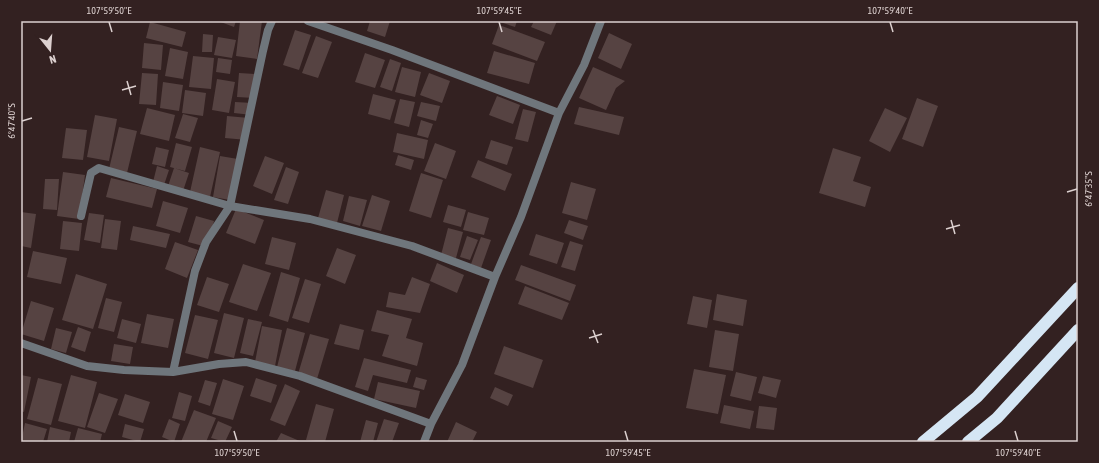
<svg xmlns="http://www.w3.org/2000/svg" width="1099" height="463" viewBox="0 0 1099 463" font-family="'Asap Condensed',sans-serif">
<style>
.building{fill:#564342}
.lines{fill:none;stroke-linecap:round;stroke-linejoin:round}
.minor{stroke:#6f767c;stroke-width:8}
.motorway{stroke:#d5e6f4;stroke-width:12}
.ticks{fill:none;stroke:#dcd0cf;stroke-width:1.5}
.neatline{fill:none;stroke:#dcd0cf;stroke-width:1.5}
.ticks-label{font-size:10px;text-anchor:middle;fill:#dcd0cf}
</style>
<rect width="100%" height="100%" fill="#332121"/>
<path class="building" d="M218,21H236L234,27Z
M240,21H262L257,59L236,56Z
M370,21H390L385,37L367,31Z
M497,21H517L515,27Z
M534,21H557L551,35L531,27Z
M150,22L186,32L182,47L146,38Z
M499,25L545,42L537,61L492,44Z
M295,30L311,35L299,70L283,65Z
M609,33L632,44L621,69L598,58Z
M203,34L213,35L212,52H202Z
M316,36L332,42L318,78L302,73Z
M218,37L236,40L232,58L214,55Z
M144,43L163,45L161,70L142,68Z
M170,48L188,52L183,79L165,76Z
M494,51L535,63L529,84L487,73Z
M365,53L385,60L375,88L355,82Z
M193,56L214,58L211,89L189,87Z
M218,58L232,60L230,74L216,72Z
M390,59L401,63L392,91L380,87Z
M402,67L421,72L415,97L395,92Z
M593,67L625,81L616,88L606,110L579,98Z
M142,73L158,74L156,105L139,104Z
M239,73L255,74L254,98L237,97Z
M429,73L450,81L442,103L420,95Z
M217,79L235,82L229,113L212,110Z
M163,82L183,85L179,111L160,108Z
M185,90L206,93L203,116L182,113Z
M373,94L396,100L390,120L368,114Z
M497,96L520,105L513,124L489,115Z
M917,98L938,106L923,147L902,139Z
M400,99L415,102L409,127L394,123Z
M235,102L253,103L252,115L234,113Z
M421,102L440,106L436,121L417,116Z
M579,107L624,117L619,135L574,124Z
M147,108L175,115L169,141L140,134Z
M885,108L907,118L890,152L869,141Z
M523,109L536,112L528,142L515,139Z
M183,114L198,118L190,142L175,138Z
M95,115L117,119L109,161L87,157Z
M227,116L249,118L247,140L225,138Z
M421,120L433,124L428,138L417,135Z
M119,127L137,131L127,173L109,169Z
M66,128L87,130L83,160L62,158Z
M397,133L428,140L424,159L393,152Z
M491,140L513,147L507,165L485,158Z
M176,143L192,147L185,171L170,167Z
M435,143L456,151L446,179L424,171Z
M156,147L169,150L165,167L152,164Z
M200,147L220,152L210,197L190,192Z
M833,148L861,157L853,181L871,187L865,207L819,193Z
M398,155L414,160L411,170L395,165Z
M220,156L238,159L230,200L213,197Z
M265,156L284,163L272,194L253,186Z
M478,160L512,174L505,191L471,177Z
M157,166L169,170L164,185L153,182Z
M286,167L299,172L288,204L274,200Z
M174,168L189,173L183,191L168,186Z
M63,172L85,175L79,219L57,216Z
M421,173L443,180L431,218L409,211Z
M111,178L157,189L152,208L106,197Z
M45,179H59L57,210L43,209Z
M571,182L596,189L587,220L562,213Z
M326,190L344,195L337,223L318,218Z
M372,195L390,201L381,231L362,226Z
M349,196L367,200L360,226L343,221Z
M163,201L188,208L180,233L156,226Z
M448,205L466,210L461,227L443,222Z
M236,209L264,220L255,244L226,233Z
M21,212L36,214L31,248L21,246Z
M468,212L489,218L484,235L463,230Z
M89,213L104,215L100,243L84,240Z
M196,216L214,221L207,247L188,242Z
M105,219L121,221L117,250L101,248Z
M569,220L588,226L583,240L564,233Z
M63,221L82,223L79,251L60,249Z
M133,226L170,234L166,248L130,240Z
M448,228L463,232L456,258L441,255Z
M536,234L564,243L557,264L529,255Z
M467,236L478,240L470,260L460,257Z
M272,237L296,243L289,270L265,264Z
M481,237L491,240L481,268L471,264Z
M570,241L583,245L575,271L561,267Z
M175,242L198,250L187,278L165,269Z
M337,248L356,255L345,284L326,276Z
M33,251L67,258L61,284L27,277Z
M437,263L464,275L457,293L430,281Z
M243,264L271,273L257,311L229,302Z
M521,265L576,285L570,301L515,280Z
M281,272L300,278L288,322L269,316Z
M76,274L107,284L93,329L62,320Z
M207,277L229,284L219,312L197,305Z
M412,277L430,284L420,313L386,307L389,292L405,295Z
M305,279L321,284L309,323L292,318Z
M525,286L569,303L562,320L518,304Z
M717,294L747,300L743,326L713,320Z
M693,296L712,300L707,328L687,324Z
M106,298L122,302L114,332L98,328Z
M31,301L54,308L44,341L21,334Z
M377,310L412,319L406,338L423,343L417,366L382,356L389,335L371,331Z
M224,313L244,318L234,358L214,353Z
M147,314L174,319L168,348L141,343Z
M195,315L218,320L208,359L185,353Z
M122,319L141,324L136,343L117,338Z
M248,319L262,322L253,356L240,353Z
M340,324L364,330L359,350L334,344Z
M262,326L282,330L275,366L255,362Z
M78,327L91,332L85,352L71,347Z
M56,328L72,332L66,353L51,349Z
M287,328L305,333L295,371L277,367Z
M715,330L739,334L733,371L709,367Z
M310,334L329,339L317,379L298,374Z
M114,344L133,347L130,364L111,361Z
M504,346L543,360L533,388L494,374Z
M364,358L411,370L407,383L373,375L368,391L355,387Z
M694,369L726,375L718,414L686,408Z
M736,372L757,377L751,401L730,396Z
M21,375L31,377L24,412L21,411Z
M71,375L97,382L85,428L58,421Z
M763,376L781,380L776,398L758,393Z
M416,377L427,380L424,390L413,387Z
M38,378L62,384L51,425L27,419Z
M256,378L277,385L271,403L250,396Z
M223,379L244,386L233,420L212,414Z
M205,380L217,383L210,406L198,402Z
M378,382L420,391L416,408L374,399Z
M285,384L300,391L285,426L270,420Z
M495,387L513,395L508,406L490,398Z
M179,392L192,396L185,421L172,418Z
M99,393L118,399L105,433L87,427Z
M125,394L150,402L143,423L118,415Z
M316,404L334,409L325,442L306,440Z
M724,405L754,411L750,429L720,423Z
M759,406L777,408L774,430L756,428Z
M194,410L216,418L206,442H181Z
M169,419L180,424L174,442L162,437Z
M384,419L399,423L392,442H376Z
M366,420L378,423L373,442H360Z
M218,421L232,427L225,442L211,438Z
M456,422L477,432L472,442H447Z
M25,423L47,429L43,442H21Z
M125,424L144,429L140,442L122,437Z
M50,427L71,432L69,442H47Z
M78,428L102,434L100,442H74Z
M281,433L302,442H276Z"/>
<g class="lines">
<path class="minor" d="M272,21L268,30L263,51L230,206L310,219L412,246L495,277
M308,21L392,50L559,113
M81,216L91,173L99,168L230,206L206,242L195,271L173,372
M21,343L87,366L124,370L173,372L219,364L246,362L300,376L431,424
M424,442L431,424L462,365L495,277L521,217L559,113L584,65L601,21"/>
<path class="motorway" d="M923,442L977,397L1078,288
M968,442L997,418L1078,330"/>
</g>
<path class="ticks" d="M109,22L112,32M499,22L502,32M890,22L893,32M127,81L131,95M122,90L136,86M22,121L32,118M1067,192L1077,189M951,220L955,234M946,229L960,225M593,330L598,343M589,338L602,334M234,431L237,441M625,431L628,441M1015,431L1018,441"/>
<rect width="1099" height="463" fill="none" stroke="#332121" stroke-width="44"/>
<g transform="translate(50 50) rotate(163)" stroke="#332121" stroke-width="3" paint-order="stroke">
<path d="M0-3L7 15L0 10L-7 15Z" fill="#dcd0cf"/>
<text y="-6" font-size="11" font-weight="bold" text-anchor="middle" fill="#dcd0cf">N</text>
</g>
<rect x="22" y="22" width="1055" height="419" class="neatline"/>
<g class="ticks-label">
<text x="109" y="14">107°59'50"E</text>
<text x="499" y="14">107°59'45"E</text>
<text x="890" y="14">107°59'40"E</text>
<text transform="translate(11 121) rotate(-90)" y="4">6°47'40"S</text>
<text transform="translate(1088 189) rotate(-90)" y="4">6°47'35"S</text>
<text x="237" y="456">107°59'50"E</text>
<text x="628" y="456">107°59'45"E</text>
<text x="1018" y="456">107°59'40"E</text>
</g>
</svg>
